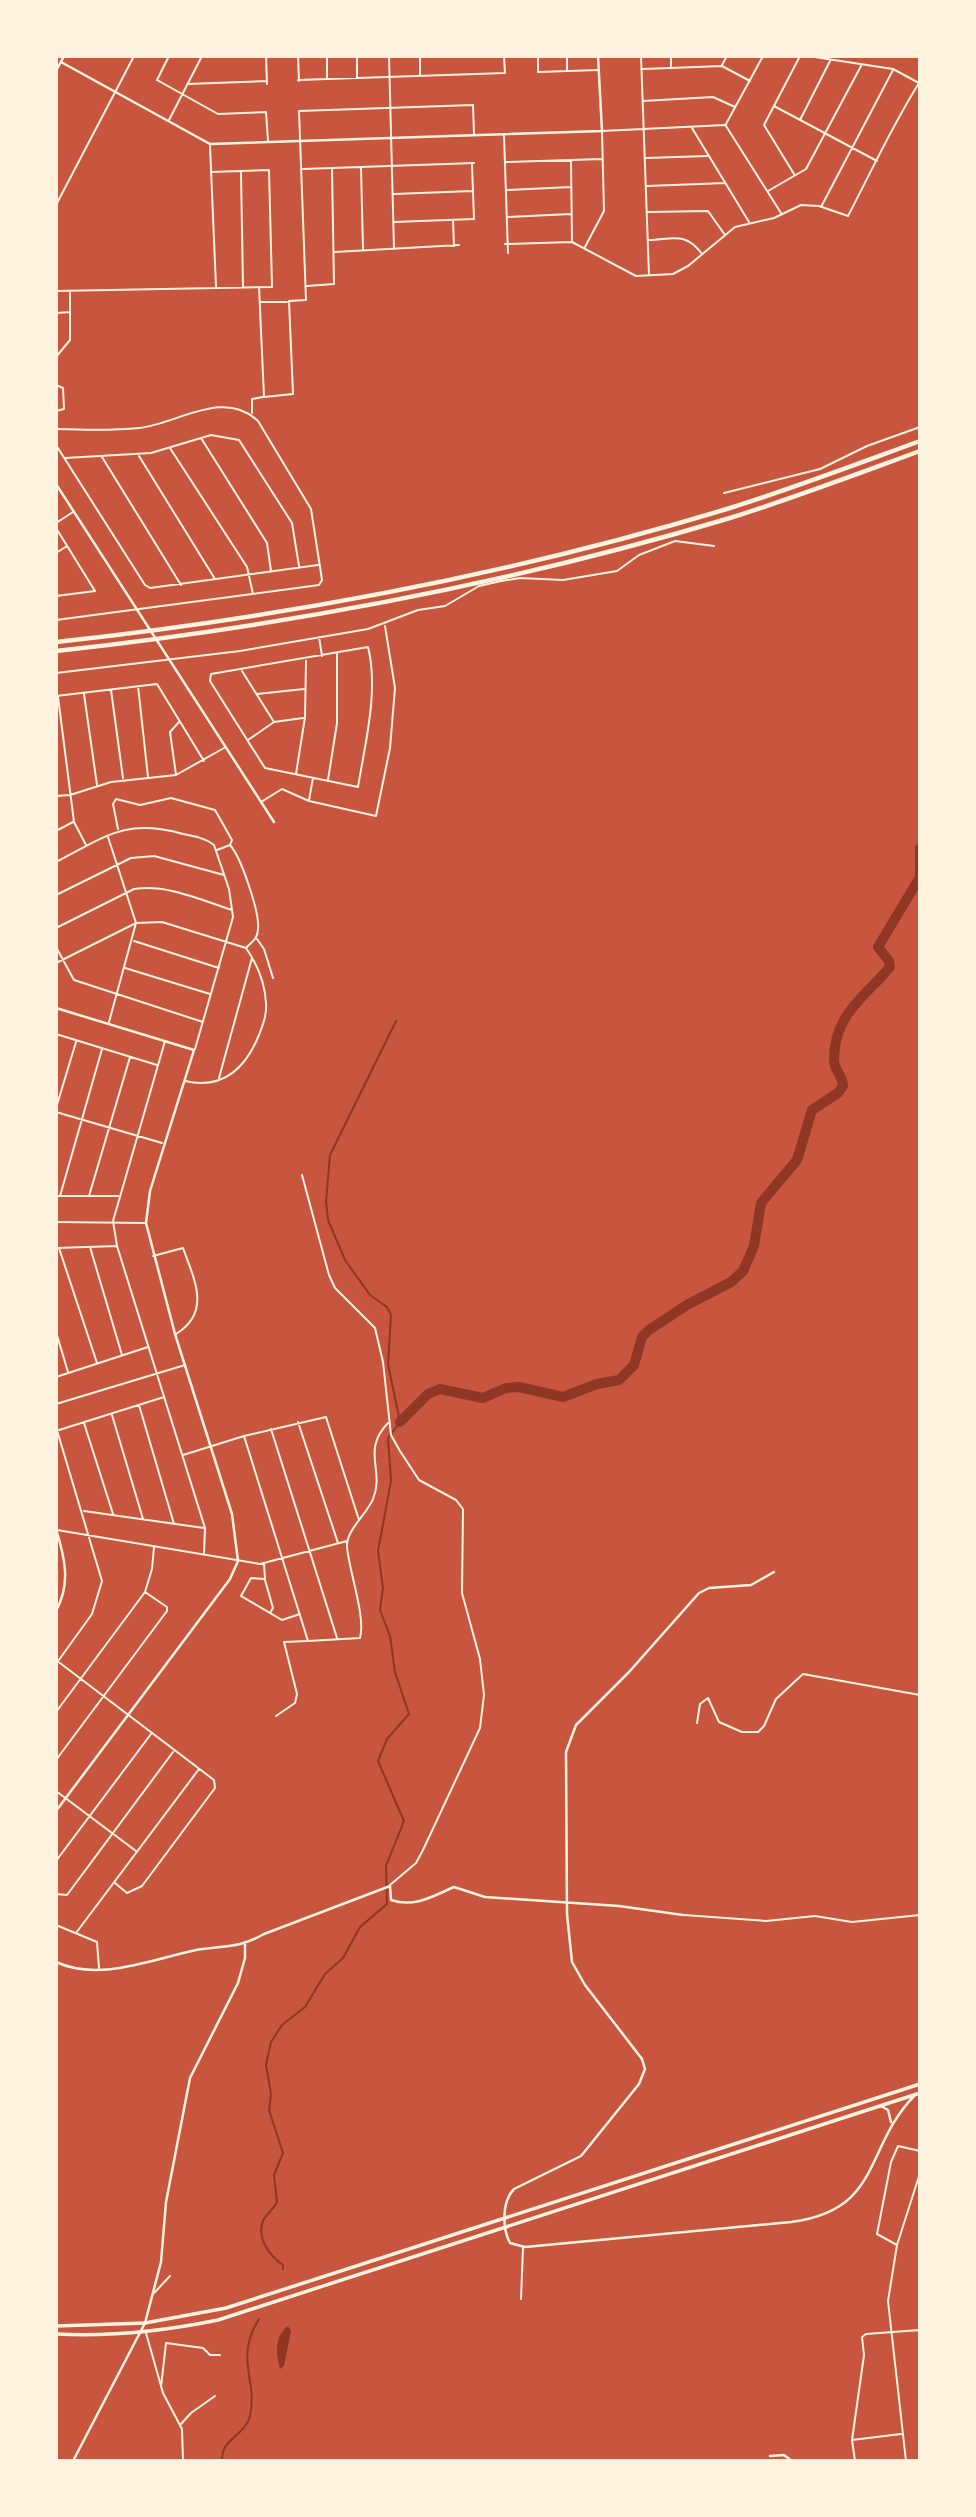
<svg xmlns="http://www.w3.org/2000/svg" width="976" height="2517" viewBox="0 0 976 2517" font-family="'Sofia Sans Condensed',sans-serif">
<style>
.water{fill:#8f3625}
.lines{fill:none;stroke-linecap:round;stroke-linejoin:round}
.stream{stroke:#8f3625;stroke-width:2}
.river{stroke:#8f3625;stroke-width:10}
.minor{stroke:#fff3e0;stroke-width:2}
.tertiary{stroke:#fff3e0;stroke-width:2.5}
.trunk{stroke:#fff3e0;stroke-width:3.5}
.motorway{stroke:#fff3e0;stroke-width:4.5}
</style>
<rect width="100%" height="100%" fill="#c8553d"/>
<path class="water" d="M288,2326L291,2331L284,2366L280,2369C276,2353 274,2337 288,2326Z"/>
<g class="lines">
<path class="stream" d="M283,2269V2265C270,2256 256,2238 263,2221C266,2214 274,2209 277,2202L274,2175L283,2153L269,2110L271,2094L266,2065L271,2042L282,2025L305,2007L325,1974L343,1958L360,1927L387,1904L386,1866L404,1821L378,1761L387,1739L409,1714L395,1672L390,1636L380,1610L383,1588L378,1551L391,1481L388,1438L400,1422L388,1364L391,1315L387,1307L370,1295L345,1260L328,1220L326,1202L330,1155L396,1021
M222,2461C221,2438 245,2436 250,2416C258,2380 234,2359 259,2319"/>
<path class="river" d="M400,1422L428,1394L440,1389L483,1398L506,1388L519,1387L563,1397L597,1384L619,1380L634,1365L642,1337L649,1330L687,1305L731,1282L743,1271L754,1246L761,1203L797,1160L812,1110L838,1093L843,1086C843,1076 834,1070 834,1060C834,1014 864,998 890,967L889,961L878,947L920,877V848"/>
<path class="minor" d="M169,56L157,80L218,114L266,112L268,141
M266,56L267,84
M298,56L299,81
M327,56V79
M357,56V78
M389,56L394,249
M420,56V75
M538,56V72L598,70
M567,56V71
M641,56L649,275
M671,56V67
M202,57L230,56
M722,65L727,56
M643,69L722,66L750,81
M298,80L505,73L504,56
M187,84L267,81
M643,101L713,97L735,107
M774,106L877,161
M169,120L202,56
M800,120L830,61
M726,124L763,56
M726,126L781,213
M692,128L749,222
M504,135L508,253
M210,146L216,287
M646,158L707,156
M571,160L572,241
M506,162L602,159
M361,168L363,249
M303,169L474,163
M241,173L243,287
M794,174L764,125L800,56
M647,186L725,183
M507,190L571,187
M768,191L806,169L861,66
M394,194L472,191
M56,205L134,56
M821,207L893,70
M648,212L708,211L725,235
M507,217L571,214
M453,220L454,246
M394,222L474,219L472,165
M649,240C674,239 686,232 702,254
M505,244L572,242L636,276L673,274L688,266L735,227L774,218L801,205L819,206L848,216C872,170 892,126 919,83L893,69L808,56
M585,247L604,211L602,131L725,125
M335,252L459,245
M307,286L334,284L332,170
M259,287L264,397L293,394L289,301L306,300L299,111L473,105L474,134
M56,291L272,287L269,170L211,172
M261,302H287
M56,313L70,312
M56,357L70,340V293
M56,385L63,388L64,409L56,411
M252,413V399L263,397
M56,429C83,430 111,431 139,428C177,424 224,388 258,421L311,509L322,580L319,585L56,620
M201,438L267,543L271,571
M56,445L145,585L150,588L318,565
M170,448L247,567L253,594
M139,456L215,579
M102,457L181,585
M65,458L151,453L211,435L239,440L292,523L299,566
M724,493L820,469L867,446L920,427
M56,523L73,512
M56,528L95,591L56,596
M56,553L67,546
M56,588L57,595
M319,637L322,656
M368,647C379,690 365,744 358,787L265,768L210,681L211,674Z
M242,671L274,722
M56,673L240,651L368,629L418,610L445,606L479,586L501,581L520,578L563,580L617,571L639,555L675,541L714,546
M138,686L148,777
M111,690L123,778
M84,694L97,785
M257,694L304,689
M56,696L157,684L204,761
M58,697L74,822L86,845
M248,740L274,722L303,718
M296,774L305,717L306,661
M176,775L170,732L179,722
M328,780L337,723V654
M56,796L70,795L111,782L176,775L224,748
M309,800L313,778
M261,802L282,789L309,801L376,816L390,748L395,688L385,626
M118,829L113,804L116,799L140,805L171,798L215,810L232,840L230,845L217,850
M56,831L73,822
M108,837L136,923L109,1022
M230,845C241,857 260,913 258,929C258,938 253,941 247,947
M56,862C106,836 126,818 183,834C194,836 205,838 214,845L229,889L233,917L195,1049
M56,895L131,858L154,856L224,875
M56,928L134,889C167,884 201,900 232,910
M257,939L264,949L273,978
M134,941L219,968
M56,947L74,980L203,1022
M56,963L136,923L162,922L246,948C257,964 265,984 266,1003C267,1015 263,1024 259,1035C246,1067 224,1090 185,1081
M125,968L210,994
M56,1034L157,1065
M165,1041L113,1221L117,1246L205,1528L204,1554
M219,1078L252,958
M56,1108L76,1042
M56,1112L162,1143
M302,1175L329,1275L335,1288L375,1328L383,1362L391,1435L400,1451L419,1480L456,1500L463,1509L462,1593L480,1659L484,1695L480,1728L423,1850L416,1863L390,1885
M56,1196H118
M60,1196L102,1049
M89,1196L130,1057
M56,1222L145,1223
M90,1247L122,1355
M56,1248L117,1246
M59,1248L97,1363
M153,1256L183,1248C194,1279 212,1312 176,1334
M56,1332L68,1372
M56,1377L148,1347
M56,1404L185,1365
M139,1405L174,1524
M112,1415L143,1519
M298,1422L338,1543
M84,1423L113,1514
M56,1427L102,1581L92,1614L56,1664
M271,1429L337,1638
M59,1430L164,1397
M244,1436L308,1641L360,1638C366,1617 349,1571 347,1547C346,1530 367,1514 373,1499C385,1470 361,1451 388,1423
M183,1455L244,1436L326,1417L359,1520
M84,1511L204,1528
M57,1530L260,1564L347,1541
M264,1563L265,1579L251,1578L241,1596L282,1620L300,1614
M265,1580L273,1608L270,1613
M56,1660L214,1780L215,1788L142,1886L127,1893L115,1883
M56,1712L145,1592L152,1569L154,1547
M276,1716L295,1703L297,1694L284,1642L307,1641
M697,1723L700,1704L708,1698L719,1722L742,1732H758L764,1726L776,1699L803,1674L920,1695
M56,1760L167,1611V1607L145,1592
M56,1791L136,1851
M56,1861L151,1734
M56,1894L67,1895L173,1752
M684,1915L766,1921L815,1916L852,1922L920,1915
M56,1925L97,1942L99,1968
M76,1933L199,1769
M897,2245L877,2234L891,2162L898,2146L920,2151
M154,2293L170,2276
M521,2299L523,2248
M146,2333L163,2393L182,2429L183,2461
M161,2387L166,2343L203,2348L210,2355H220
M181,2424L191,2413L215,2396
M852,2440L901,2434
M855,2461L852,2440L864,2355L862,2337L866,2334L920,2330
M906,2461L888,2301L897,2245L920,2173"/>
<path class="tertiary" d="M61,62L210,144L602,131L598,56
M56,71L64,56
M56,484L274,822
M56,1008L194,1050L150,1191L146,1223L175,1334L232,1514L238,1561L230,1579L56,1811
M56,1529C65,1558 71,1584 56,1611
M774,1572L751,1585L709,1588L699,1593L629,1672L576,1725L566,1752L567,1914L572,1962L585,1985L642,2059L645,2069L639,2084L581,2156L514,2189C502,2201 502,2228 510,2243L525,2247L791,2222C883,2210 863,2148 915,2095
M56,1962C99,1982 153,1959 196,1950C224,1945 238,1949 264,1934L390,1886L391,1900C415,1908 433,1896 454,1887L485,1897L619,1906L683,1915
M881,2106L888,2110L891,2122
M770,2456L784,2455L792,2461
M73,2461L145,2323L161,2262L166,2202L190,2078L238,1983L245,1958V1945"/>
<path class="trunk" d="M56,2326L145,2323L226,2308L920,2084
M56,2334C111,2337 164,2331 218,2320L920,2093"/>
<path class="motorway" d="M56,642C285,617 510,575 730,508C794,488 857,464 920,441
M56,651C284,626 510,584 730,518C794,498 857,474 920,451"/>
</g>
<rect width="976" height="2517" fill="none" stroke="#fff3e0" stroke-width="116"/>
</svg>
